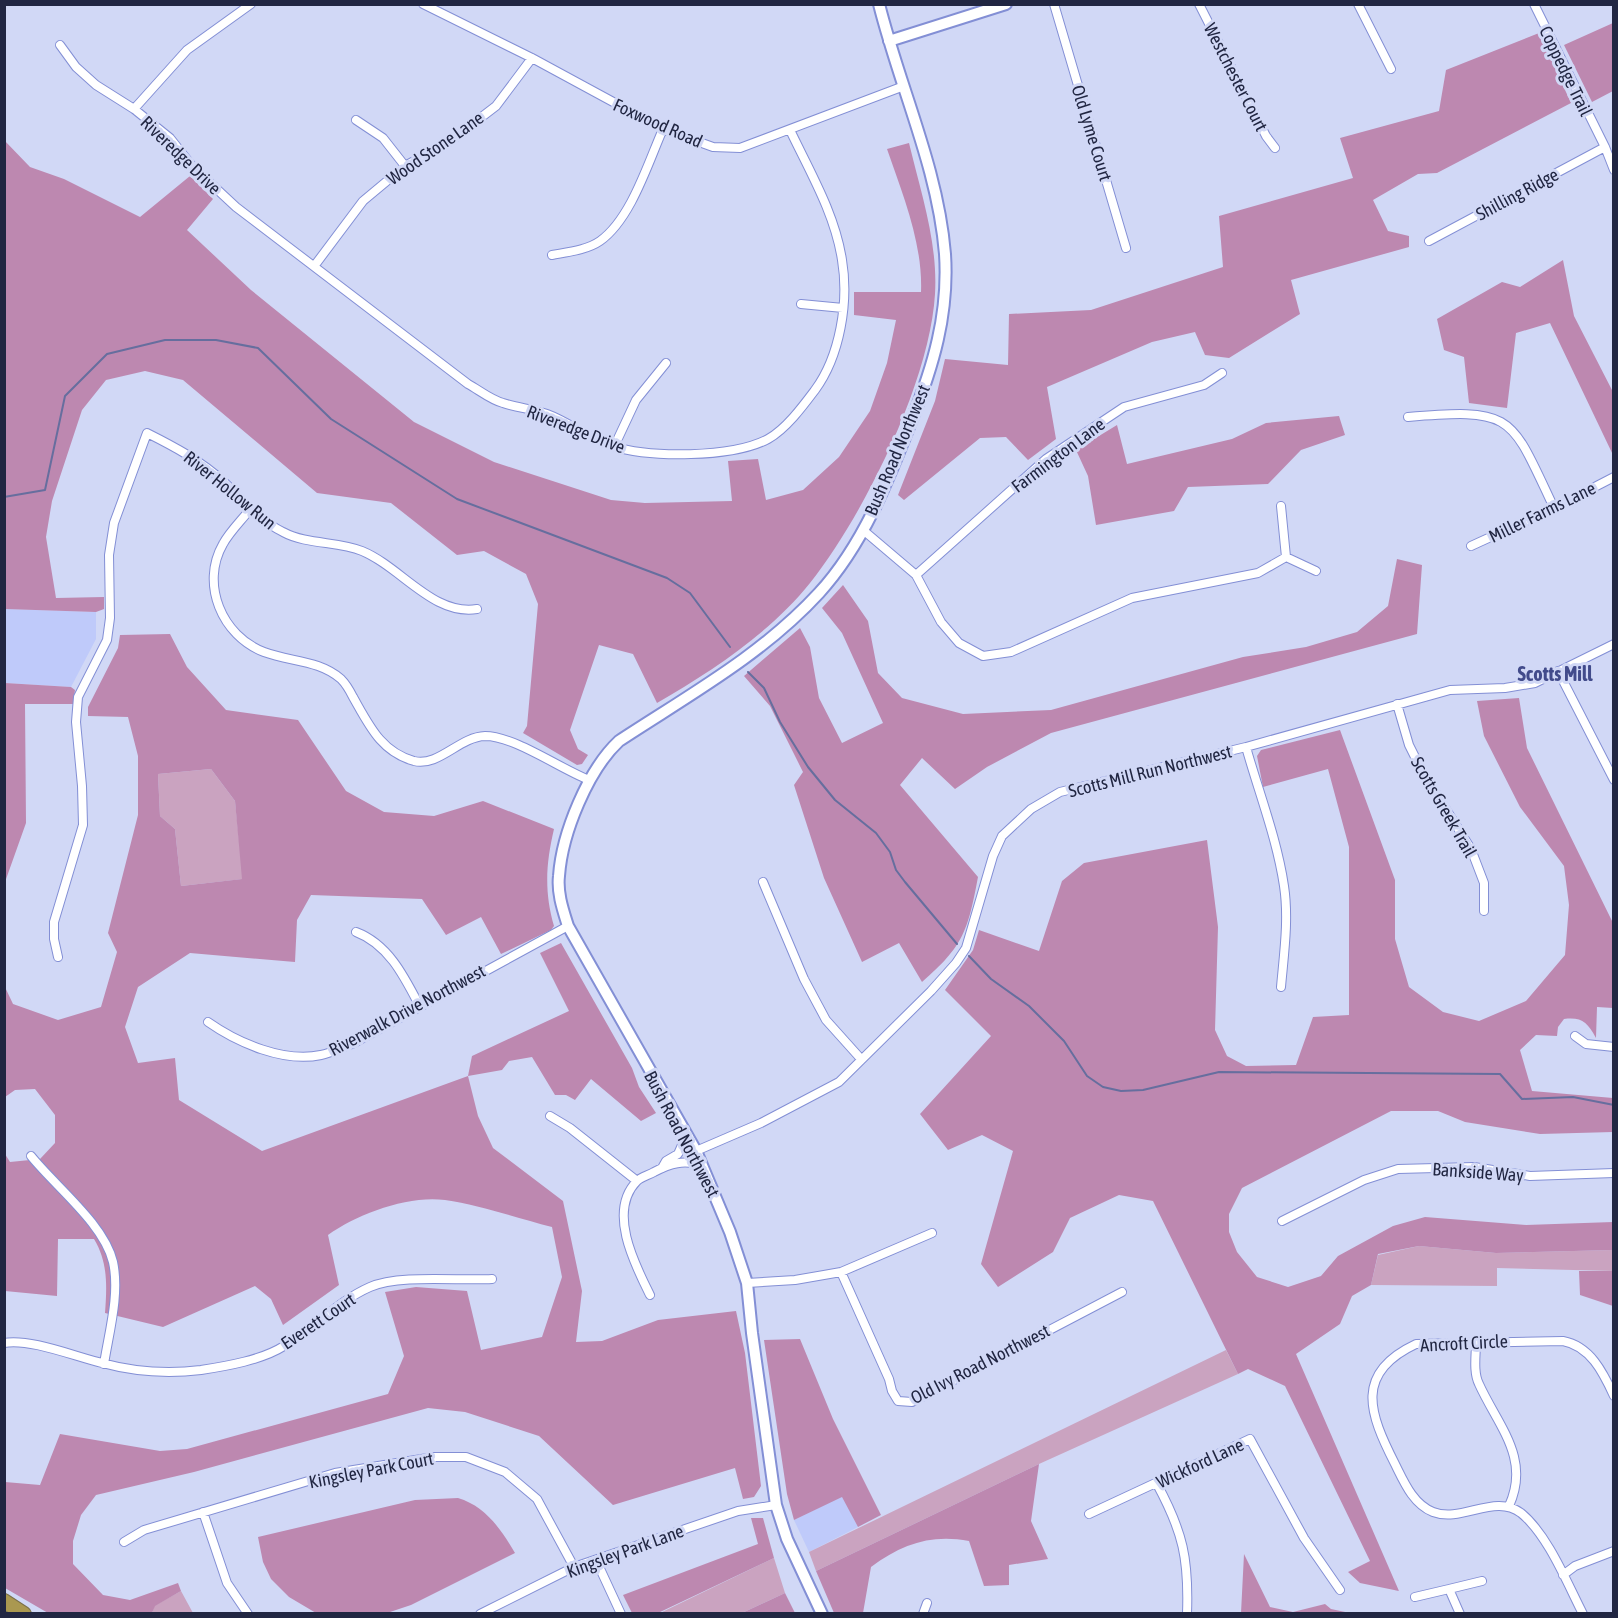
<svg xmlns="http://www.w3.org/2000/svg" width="1618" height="1618" viewBox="0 0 1618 1618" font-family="'Asap Condensed',sans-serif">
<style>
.built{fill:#bfcafa}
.green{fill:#caa3c0}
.forest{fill:#bd88b0;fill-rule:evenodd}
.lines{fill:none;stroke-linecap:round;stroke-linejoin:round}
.stream{stroke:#666e9e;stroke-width:2}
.street-casing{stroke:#838fd5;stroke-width:10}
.secondary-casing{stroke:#838fd5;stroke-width:14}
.highway-casing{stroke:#7a704b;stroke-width:16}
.street{stroke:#fff;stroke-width:8}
.secondary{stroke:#fff;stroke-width:10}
.highway{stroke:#aa9850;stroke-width:14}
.labels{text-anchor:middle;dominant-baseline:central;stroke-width:6;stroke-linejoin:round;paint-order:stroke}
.street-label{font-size:18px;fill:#212642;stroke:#d1d8f6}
.neighbourhood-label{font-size:20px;font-weight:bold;fill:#424b8b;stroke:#d1d8f6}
</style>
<rect width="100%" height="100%" fill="#d1d8f6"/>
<path class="built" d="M5,609L96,612V639L71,687L5,683Z
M842,1496L858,1527L809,1552L794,1520Z"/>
<path class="green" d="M211,769L235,801L243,879L181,886L175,829L160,816L158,774Z
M1419,1246L1496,1253L1613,1250V1271L1497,1268V1286L1371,1285L1378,1255Z
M1226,1350L1238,1374L1039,1464L816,1571L809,1552Z
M774,1558L785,1593L742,1613L658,1614Z
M181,1591L193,1613L152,1614L154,1606Z"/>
<path class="forest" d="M1613,23V91L1592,102L1564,45Z
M1539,33L1571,103L1437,173L1418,174L1373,200L1388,231L1409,236V247L1291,280L1300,314L1229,358L1205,355L1195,332L1152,342L1047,387L1056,439L1028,460L1006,437L980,438L904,500L898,495L935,401L945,359L1008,365L1009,314L1091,310L1223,267L1219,216L1353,178L1340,138L1439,111L1446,70Z
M4,140L30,167L64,179L140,217L190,176L213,199L187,230L251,290L414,422L494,462L611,500L645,503L732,501L728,461L758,459L766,500L803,490L839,457L870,411L887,363L896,320L854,315V292H921C923,244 903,195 887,149L909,143C921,193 938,243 935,294C930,381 864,515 810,583C770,633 712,671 657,703L633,654L599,645L570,730L578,749L588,755L582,764L577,765L523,733L527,726L538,604L526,574L484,551L457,555L391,503L317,493L183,380L145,371L106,380L82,410L52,501L46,537L56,598L104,597V609L96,612L5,609Z
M1563,260L1574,316L1613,392V455L1550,323L1516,333L1507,408L1469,403L1464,357L1444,350L1437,319L1502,282L1520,287Z
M1339,416L1345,435L1301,450L1268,484L1188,487L1174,511L1096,525L1088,476L1076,450L1117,425L1127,464L1232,439L1266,423Z
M1397,559L1422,565L1417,634L1051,733L987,767L955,789L922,758L900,785L978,877C968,930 964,946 922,982L899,943L862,962L824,878L794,785L803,772L770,706L744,676L800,628L810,647L819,698L842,743L883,723L842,633L822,608L843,585L868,621L878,673L902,698L963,714L1051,710L1243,657L1306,647L1357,632L1388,606Z
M170,634L187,667L226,710L298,720L346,791L384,812L434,816L483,801L554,829C546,863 544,892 554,926L551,930L501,954L481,917L446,935L422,899L311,895L297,920L295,962L190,953L138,987L125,1027L138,1063L175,1058L179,1100L262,1151L468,1076L472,1056L569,1011L540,953L561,943L632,1068L639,1087L656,1113L641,1121L591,1079L575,1100L566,1095H555L532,1057L509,1061L502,1070L468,1076L478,1116L493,1148L563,1201L582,1291L576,1342L602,1341L658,1320L736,1311L745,1353L761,1486L754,1497L743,1499L735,1468L613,1505L539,1436L465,1412L428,1408L194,1472L96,1495L81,1515L73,1541V1564L103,1595L130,1600L178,1583L181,1591L155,1606L152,1613H48L5,1588V1482L40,1485L60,1434L160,1451L187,1449L388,1394L404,1356L385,1292L416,1287L467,1291L481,1350L542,1337L562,1277L552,1227C517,1218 480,1205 445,1200C408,1195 357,1214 328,1235L339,1285L283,1325L271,1299L255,1286L163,1327L105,1313C107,1286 108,1262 94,1239H58L57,1296L5,1291V1154L10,1162L40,1159L55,1143V1115L35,1089L15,1090L5,1097L4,985L13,1004L58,1020L101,1007L117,952L108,933L138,815V756L128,717L88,716V707L118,648L120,635ZM211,769L235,801L242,879L181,886L175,829L160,816L158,774Z
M5,683L71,687L75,690L73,704H25L26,823L5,882Z
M1519,698L1527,748L1613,923V1008L1597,1007L1596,1038C1587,1022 1582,1017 1564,1019L1558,1027L1557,1036L1536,1035L1520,1050L1532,1091L1613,1098V1132L1540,1134L1465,1122L1438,1111H1391L1242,1188L1229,1214V1232L1237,1252L1257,1277L1288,1287L1321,1276L1338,1256L1393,1226L1425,1217L1526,1225L1613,1222V1250L1496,1253L1419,1246L1378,1254L1371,1285L1352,1296L1340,1324L1296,1354L1399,1591L1360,1583L1348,1572L1370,1561L1285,1386L1248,1369L1238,1374L1153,1201L1119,1195L1070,1218L1053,1252L998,1287L981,1264L1013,1151L982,1135L948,1150L920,1114L991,1036L945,990L973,950L979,930L1039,951L1062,881L1084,863L1207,840L1218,927L1215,1030L1227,1056L1246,1066L1296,1065L1313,1017L1349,1015V847L1328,769L1263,787L1257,756L1261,750L1340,730L1395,880V939L1409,987L1443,1012L1479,1021L1526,1001L1565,955L1569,905L1564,866L1520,807L1484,736L1477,701Z
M1579,1271H1613V1306L1580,1295Z
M800,1339L833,1419L881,1515L858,1527L842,1497L794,1520L787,1494L764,1340Z
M1039,1464L1031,1521L1048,1559L1009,1565V1585L984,1586L969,1541C931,1534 902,1544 871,1567L863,1613H834L816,1571Z
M458,1498C485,1506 501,1529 515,1553L411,1605L387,1613H316L289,1597L271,1579L263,1562L258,1537L415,1500Z
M751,1518H763L774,1558L658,1613H632L623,1595L758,1544Z
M1244,1554L1270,1607L1293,1612L1325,1604L1331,1609L1350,1613H1241Z
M785,1593L795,1613H742Z"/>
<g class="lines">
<path class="stream" d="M4,497L45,490L65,396L107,354L165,340H216L258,348L331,419L457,499L667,578L690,593L730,647
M748,672L764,688L780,722L808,767L835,800L876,833L890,852L896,870L905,882L957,944
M969,956L991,979L1029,1006L1064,1041L1087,1076L1103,1087L1121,1091L1143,1090L1219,1072L1500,1074L1522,1099L1573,1097L1614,1105"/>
<g class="street-casing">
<path id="street" d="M423,4L532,58L663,129L713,147L740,148L904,86
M1054,4L1126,248
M1199,4L1266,136L1275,148
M1358,4L1391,69
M1534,4L1605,147L1614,170
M60,45L76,67L96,85L134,109L170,138L193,167L236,207L468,384C479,390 491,400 503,403C518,408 533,409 547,414C569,422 588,438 612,446C650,458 732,458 768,439C786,429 803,406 815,390C840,356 849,302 842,260C835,214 810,172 790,130
M134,109L187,50L251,4
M356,120L383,138L405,166
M1429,241L1605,147
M552,255C568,252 587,250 600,241C631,219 648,163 663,129
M315,265L363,201L405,166L449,142L496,106L532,58
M801,304L843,308
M1408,417C1515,408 1510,415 1554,508
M614,447L636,400L666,363
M251,508C242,520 230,531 223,544C200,584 222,636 264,652C291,662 319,660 341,679C346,684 350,691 353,697C369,725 381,752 414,761C439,767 459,737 485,736C514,736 559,768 589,780
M863,530L916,575L941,622L959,643L983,656L1011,652L1132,598L1258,573L1286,557L1281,506
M1471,546L1554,508L1614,477
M1286,557L1316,571
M916,575L1046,459L1124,407L1204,385L1222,373
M1558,671L1614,780
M1397,704L1409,745L1423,773L1471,849L1484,883V911
M1246,747C1259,793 1277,839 1284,886C1289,919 1284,953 1281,987
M763,882L804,979L826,1020L861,1059
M356,932C388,944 404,976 419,1005
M58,957L54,939V922L83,825L82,786L76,722L78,697L107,640L110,618L109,555L114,523L147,433C175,447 201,461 224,482C242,499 260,521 283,532C307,545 338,541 362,551C401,567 433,616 477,609
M208,1022C238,1043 284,1063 321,1055C332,1053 342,1047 352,1044L568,926
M1575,1036L1586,1044L1614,1047
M550,1116L570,1128L637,1181
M696,1151L761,1123L839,1082L931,991L956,963L966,948L993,856L1002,836L1031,809L1060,792L1246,747L1450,690L1505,688L1535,683L1614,644
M31,1156C56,1187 104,1224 113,1262C120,1294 109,1332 104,1364
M662,1168L666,1161L678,1154L686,1136
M1282,1221L1364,1180L1398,1169L1474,1167L1530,1176L1614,1173
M841,1272L889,1379L892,1391L898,1401L912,1402L1122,1292
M747,1283L795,1280L841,1272L932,1233
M650,1295C635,1265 607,1211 637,1181C641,1177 649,1175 654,1172C671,1163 683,1160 702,1165
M1476,1342C1476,1355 1473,1372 1479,1384C1498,1426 1531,1458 1509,1506
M4,1343C30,1338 76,1357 102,1363C135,1372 168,1374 201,1370C227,1366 262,1360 284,1346C314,1328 338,1301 370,1287C399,1274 459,1281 492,1279
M1157,1484C1183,1532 1189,1559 1187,1614
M203,1512L227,1583L248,1614
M1089,1514L1250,1439L1304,1538L1340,1590
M124,1542L144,1530L335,1473L434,1457H466L505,1472L537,1499L574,1567
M596,1560L621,1614
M1563,1575L1575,1566L1614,1551
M1449,1589L1482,1581
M1415,1597L1449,1589L1460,1614
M480,1614L574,1567L738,1511L776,1505
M923,1614L927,1603
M1583,1614C1567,1583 1548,1535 1521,1513C1495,1493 1462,1523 1433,1512C1413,1504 1404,1482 1395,1464C1369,1413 1354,1373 1416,1344L1563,1341C1590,1346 1603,1372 1614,1396"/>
</g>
<g class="secondary-casing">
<path id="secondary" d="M889,41L1006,4
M822,1614L787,1539L776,1505L752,1333L747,1283L730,1232L696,1151L568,926C563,910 557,893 559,876C562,833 588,770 619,741C689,695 762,655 819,593C863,545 888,481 911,422C933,367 949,314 945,254C938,168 900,88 879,4"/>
</g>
<g class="highway-casing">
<path id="highway" d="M4,1601L24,1614"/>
</g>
<use href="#street" class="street"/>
<use href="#secondary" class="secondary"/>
<use href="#highway" class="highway"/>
</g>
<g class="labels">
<g class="street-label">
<text transform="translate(1566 71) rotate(64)">Coppedge Trail</text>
<text transform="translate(1236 77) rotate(63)">Westchester Court</text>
<text transform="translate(658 123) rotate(24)">Foxwood Road</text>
<text transform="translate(1092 133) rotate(73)">Old Lyme Court</text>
<text transform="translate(435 148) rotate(-35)">Wood Stone Lane</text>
<text transform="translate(181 155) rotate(44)">Riveredge Drive</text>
<text transform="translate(1517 194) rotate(-28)">Shilling Ridge</text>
<text transform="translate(576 429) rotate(21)">Riveredge Drive</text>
<text transform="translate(897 450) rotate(-67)">Bush Road Northwest</text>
<text transform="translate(1058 455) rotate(-37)">Farmington Lane</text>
<text transform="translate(230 490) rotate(39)">River Hollow Run</text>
<text transform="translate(1542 512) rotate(-26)">Miller Farms Lane</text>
<text transform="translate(1150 771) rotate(-14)">Scotts Mill Run Northwest</text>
<text transform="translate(1444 807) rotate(60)">Scotts Greek Trail</text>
<text transform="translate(407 1010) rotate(-28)">Riverwalk Drive Northwest</text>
<text transform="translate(682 1134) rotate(62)">Bush Road Northwest</text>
<text transform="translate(1478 1172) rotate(4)">Bankside Way</text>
<text transform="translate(318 1321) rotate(-34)">Everett Court</text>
<text transform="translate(1464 1343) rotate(-3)">Ancroft Circle</text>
<text transform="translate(980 1364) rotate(-27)">Old Ivy Road Northwest</text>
<text transform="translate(1200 1463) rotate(-25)">Wickford Lane</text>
<text transform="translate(371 1470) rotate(-11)">Kingsley Park Court</text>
<text transform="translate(625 1551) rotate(-20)">Kingsley Park Lane</text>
</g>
<g class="neighbourhood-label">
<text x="1555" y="673">Scotts Mill</text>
</g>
</g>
<rect width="1618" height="1618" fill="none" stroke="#212642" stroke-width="12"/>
</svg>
